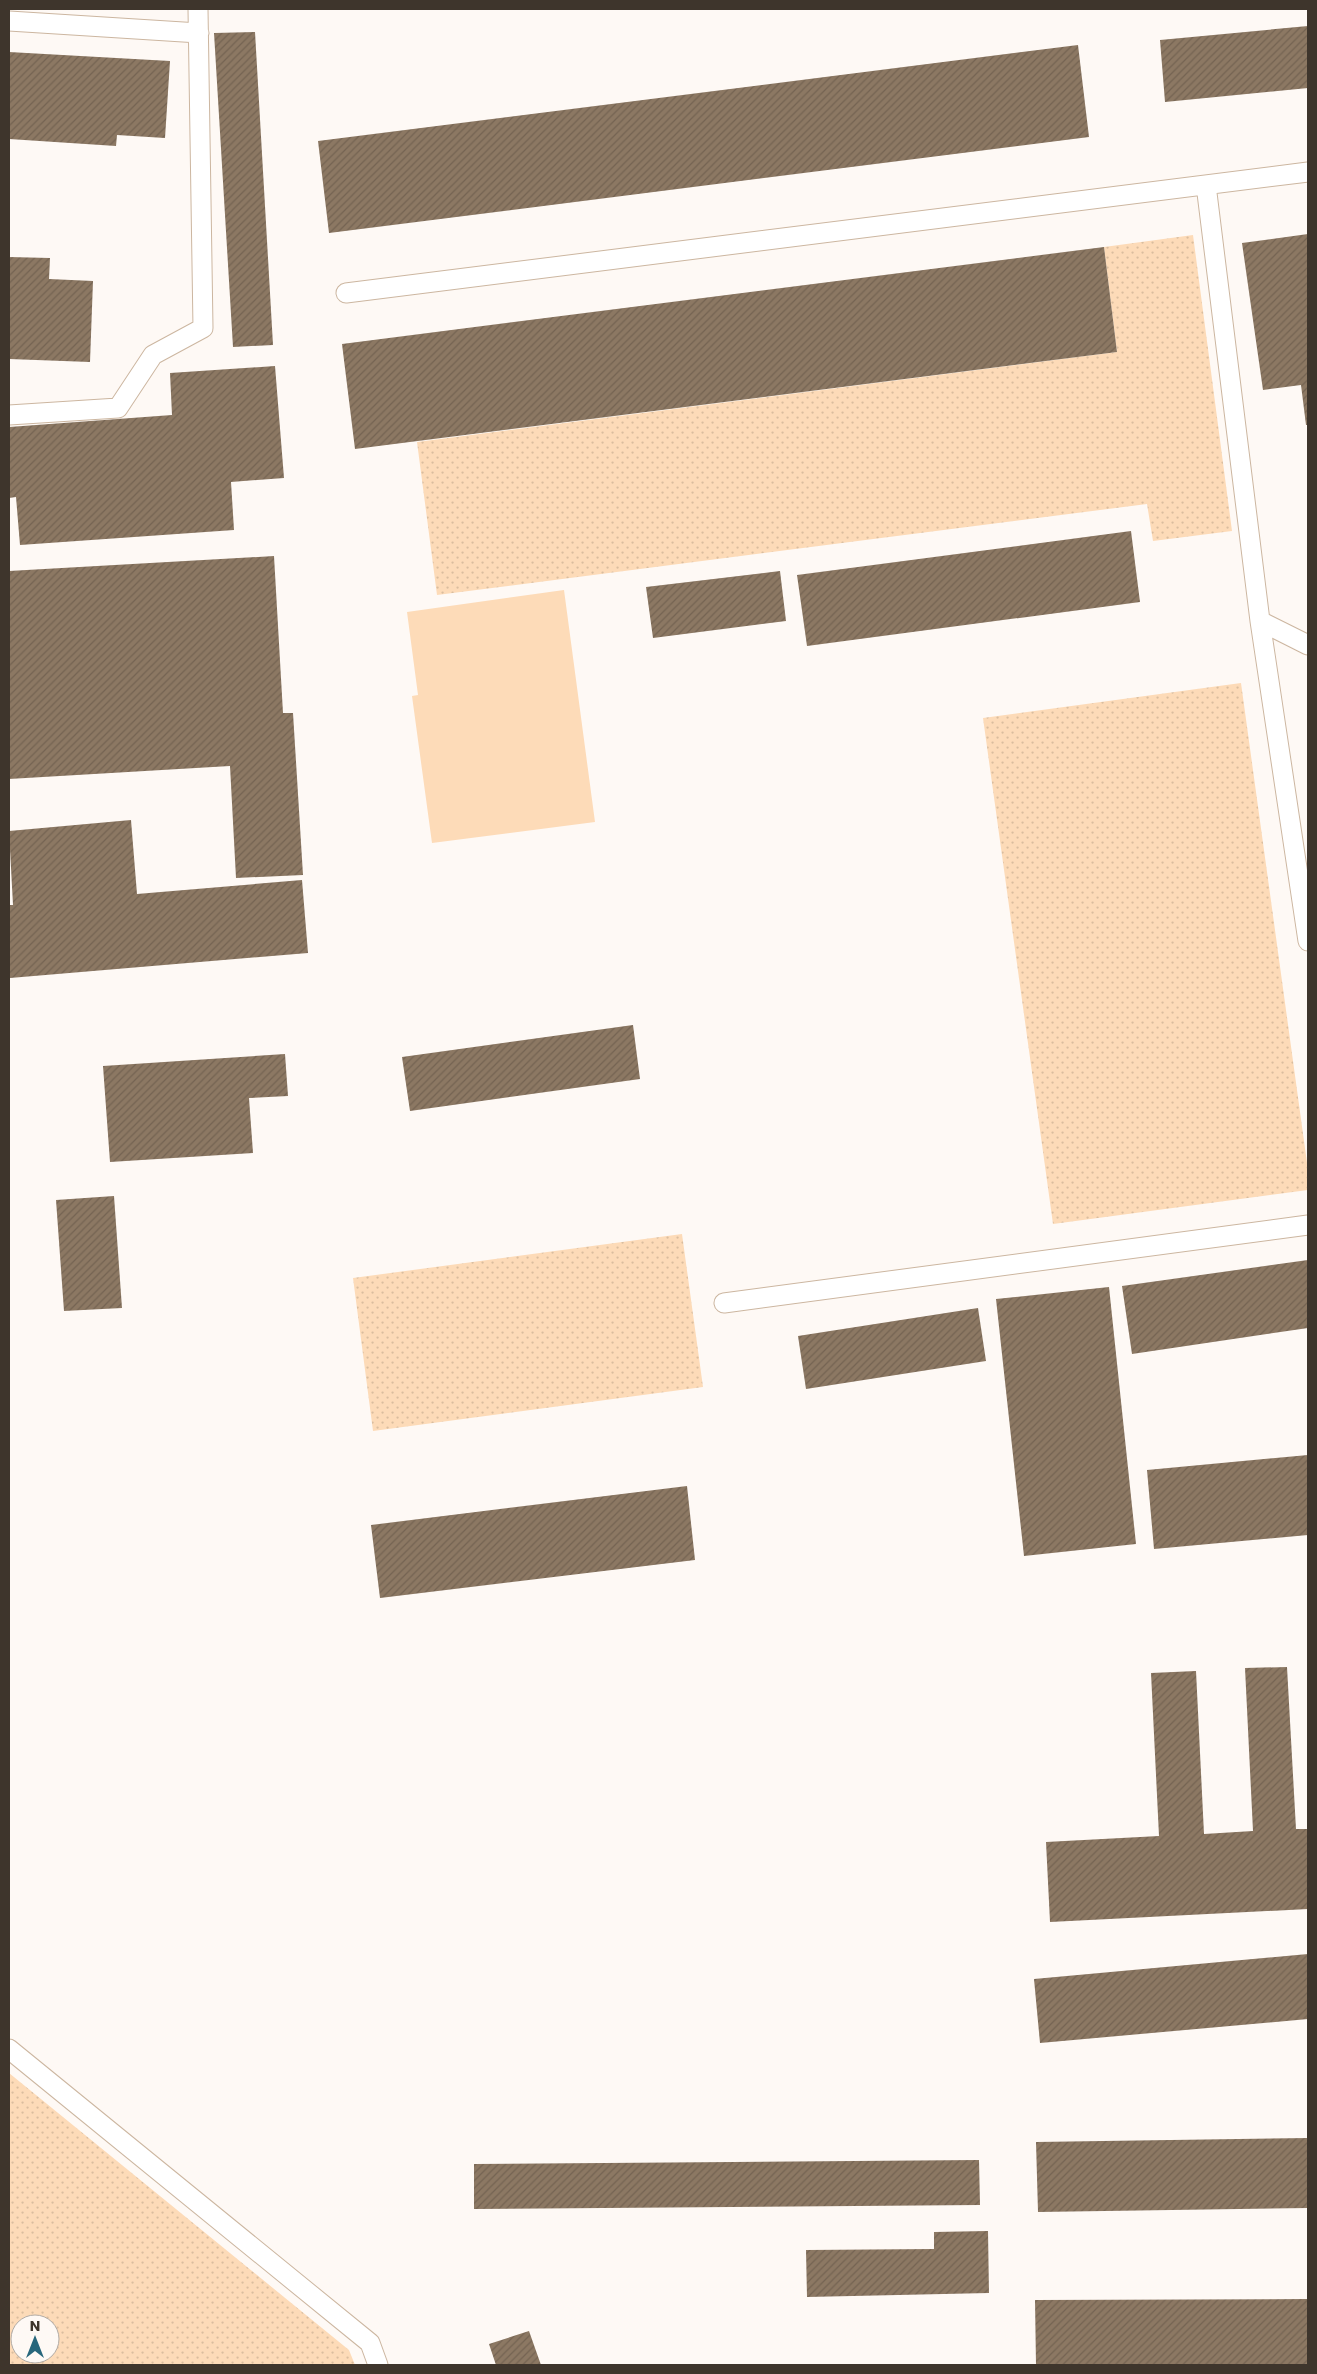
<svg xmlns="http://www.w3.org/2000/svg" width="1317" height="2374" viewBox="0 0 1317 2374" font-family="Poppins,sans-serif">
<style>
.grass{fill:url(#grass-dots);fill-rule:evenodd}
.green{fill:#fddbb8}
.building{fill:url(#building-hatch)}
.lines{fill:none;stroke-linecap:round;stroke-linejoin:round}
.lane-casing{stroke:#ccb6a0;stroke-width:21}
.lane{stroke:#fff;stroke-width:19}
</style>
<defs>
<pattern id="grass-dots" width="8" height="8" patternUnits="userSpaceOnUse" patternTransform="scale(1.25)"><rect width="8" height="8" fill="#fddbb8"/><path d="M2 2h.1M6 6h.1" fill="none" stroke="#dabd9e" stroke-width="1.8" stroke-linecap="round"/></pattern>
<pattern id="building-hatch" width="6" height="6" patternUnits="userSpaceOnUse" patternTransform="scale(1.25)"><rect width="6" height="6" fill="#8c7863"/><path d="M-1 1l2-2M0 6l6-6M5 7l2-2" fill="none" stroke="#746352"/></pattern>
</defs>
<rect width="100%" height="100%" fill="#fef9f5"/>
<path class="grass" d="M1193,235L1232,531L1153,541L1147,504L437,595L417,442L1117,352L1104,247Z
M1241,683L1308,1170V1190L1053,1224L983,718Z
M682,1234L703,1387L373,1431L353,1278Z
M9,2073L349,2350L355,2365H9ZM20,2324H50V2354H20Z"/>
<path class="green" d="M564,590L595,822L432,843L412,696L418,695L407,612Z"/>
<path class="building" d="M1308,26V88L1165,102L1160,40Z
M255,32L273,345L233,347L214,33Z
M1078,45L1089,137L329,233L318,141Z
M9,52L170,61L165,138L117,135L116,146L9,139Z
M1308,234V425H1306L1301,385L1263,390L1242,243Z
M1104,247L1117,352L355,449L342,344Z
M9,257L50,258L49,279L93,281L90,362L9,359Z
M275,366L284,478L231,482L234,530L20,545L16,497L9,498V427L172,415L170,373Z
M1131,531L1140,602L807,646L797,575Z
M274,556L283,713H293L303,875L236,878L230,766L9,779V571Z
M780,571L786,621L653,638L646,587Z
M131,820L137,894L302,880L308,953L10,978L9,905H13L9,831Z
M633,1025L640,1079L410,1111L402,1057Z
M285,1054L288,1096L249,1098L253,1153L110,1162L103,1066Z
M114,1196L122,1308L64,1311L56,1200Z
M1308,1260V1328L1132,1354L1122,1286Z
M1109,1287L1136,1544L1024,1556L996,1299Z
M978,1308L986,1361L806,1389L798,1336Z
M1308,1455V1535L1154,1549L1147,1470Z
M687,1486L695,1560L380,1598L371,1525Z
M1287,1667L1296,1829H1308V1909L1050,1922L1046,1842L1159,1836L1151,1673L1196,1671L1204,1834L1253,1831L1245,1668Z
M1308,1954V2019L1040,2043L1034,1979Z
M1308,2138V2208L1038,2212L1036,2142Z
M979,2160L980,2205L474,2209V2164Z
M988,2231L989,2293L807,2297L806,2250L934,2249V2232Z
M1308,2299V2365H1036L1035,2300Z
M529,2331L541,2365H496L489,2344Z"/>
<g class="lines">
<g class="lane-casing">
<path id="lane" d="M9,21L199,33
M1206,185L1260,621L1308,941
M346,293L1308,172
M9,415L118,408L153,355L203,328L198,9
M1260,621L1308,645
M724,1303L1308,1225
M9,2049L370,2343L378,2365"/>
</g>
<use href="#lane" class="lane"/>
</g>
<rect width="1317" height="2374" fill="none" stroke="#3e352c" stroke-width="20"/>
<g transform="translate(35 2339)"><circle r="24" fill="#fef9f5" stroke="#b1aba5"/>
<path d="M0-4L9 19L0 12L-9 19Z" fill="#28677c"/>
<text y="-8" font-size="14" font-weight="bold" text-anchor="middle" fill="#3e352c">N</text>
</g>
</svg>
